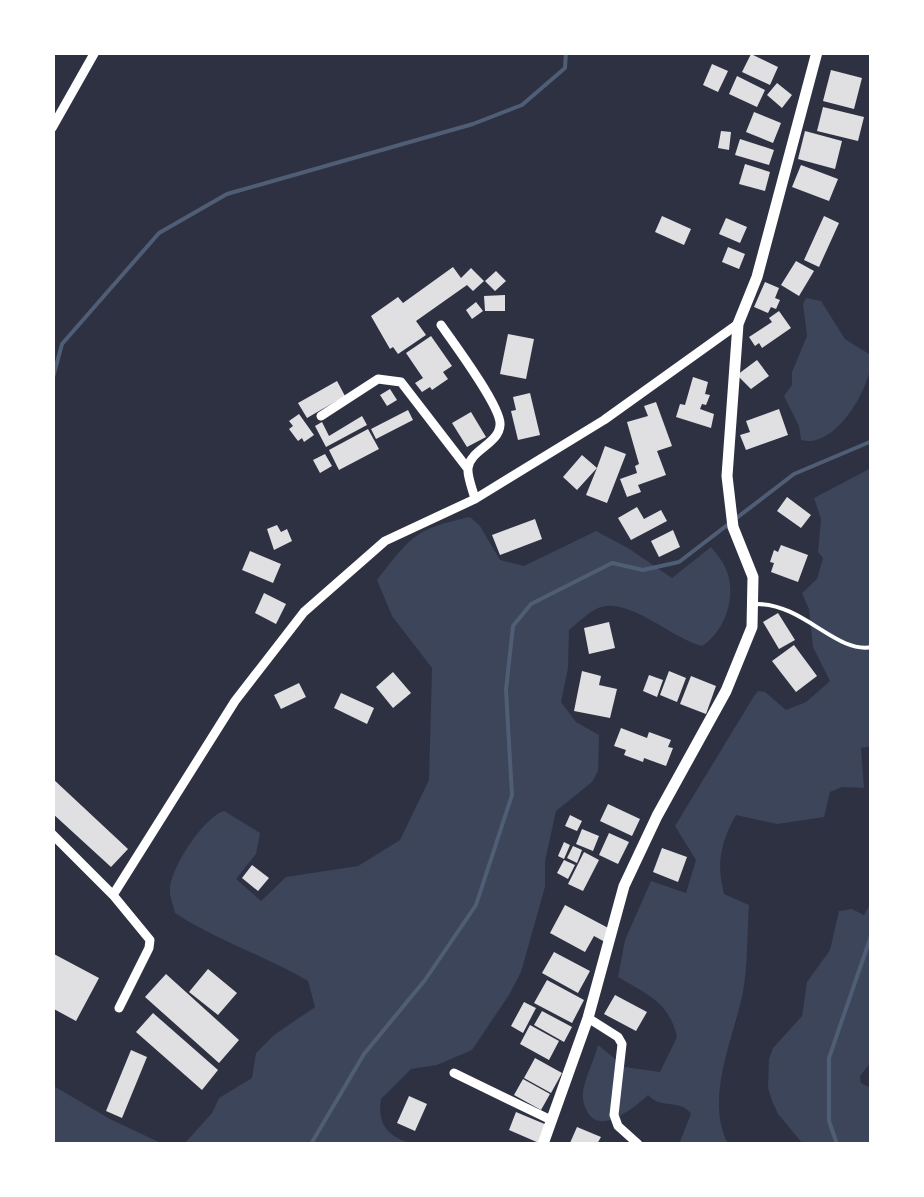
<svg xmlns="http://www.w3.org/2000/svg" width="924" height="1197" viewBox="0 0 924 1197" font-family="Inter,sans-serif">
<style>
.green{fill:#3c4559}
.lines{fill:none;stroke-linecap:round;stroke-linejoin:round}
.stream{stroke:#4f5d75;stroke-width:4}
.building{fill:#e0e0e3}
.service{stroke:#fff;stroke-width:4}
.minor{stroke:#fff;stroke-width:9}
.tertiary{stroke:#fff;stroke-width:11}
</style>
<rect width="100%" height="100%" fill="#2d3142"/>
<path class="green" d="M806,298L821,301L845,339L872,356C872,386 836,450 801,440L799,426L784,396L792,385V372L807,336L803,304Z
M871,468L872,746L861,748L864,788L842,787L830,792L824,817L777,824L736,815C721,842 716,863 724,894L749,905C747,934 748,964 743,992C734,1038 704,1098 728,1144H679L691,1114C680,1098 661,1110 648,1095C635,1107 602,1135 588,1113C584,1107 582,1097 583,1091C586,1076 594,1060 598,1045L625,1067L660,1072L677,1037C669,1002 648,995 618,977L625,940L651,881L686,893L696,860L675,826L754,696L758,691L765,692L786,710L806,702L830,681L813,647L809,609L802,593L817,579L823,558L818,552L821,519L814,498Z
M470,517L480,526L500,560L524,566L596,531L628,548L672,578L711,547C716,553 722,560 725,567C738,593 726,631 702,646C673,639 630,598 601,607C589,611 578,623 569,630L568,668L561,702L576,722L599,735L598,771L592,782L556,811L545,861V887L521,972L509,995L472,1050L437,1065L411,1069L381,1099C377,1126 389,1137 413,1144H184L212,1113L219,1098L252,1078L256,1053L274,1035L315,1007L308,981C265,956 216,940 175,913C174,906 169,896 170,889C171,867 204,817 224,811L260,833L256,854L236,879L261,901L286,877L358,866L400,840L429,780L432,668L392,616L377,580C411,537 414,529 470,517Z
M871,903V1062L860,1076L861,1083L871,1088V1144H803L778,1114L772,1101L768,1088L769,1059L773,1048L802,1016L807,982L830,950L839,911L852,909L864,915Z
M52,1085L110,1119L163,1144H53Z"/>
<g class="lines">
<path class="stream" d="M52,381L62,344L159,233L227,194L473,124L522,105L565,68L566,52
M311,1144L364,1054L425,980L476,905L512,795L506,690L513,626L531,604L612,563L643,570L679,562L794,474L872,441
M837,1144L829,1121V1058L872,933"/>
</g>
<path class="building" d="M751,54L778,67L770,85L742,72Z
M712,64L728,71L718,92L703,85Z
M831,70L862,78L854,109L823,101Z
M737,76L765,90L757,107L729,94Z
M777,83L792,95L782,108L767,95Z
M823,107L864,117L858,141L817,131Z
M754,112L781,123L773,143L746,132Z
M721,131L731,132L729,150L718,148Z
M805,131L842,141L835,169L798,159Z
M740,139L774,150L769,165L735,155Z
M745,164L770,172L765,191L739,184Z
M801,165L838,179L829,201L792,187Z
M662,216L691,229L684,245L655,232Z
M824,216L839,223L819,267L804,260Z
M726,218L747,227L740,243L719,234Z
M728,247L745,254L739,269L722,262Z
M796,261L814,271L799,296L781,285Z
M453,267L461,278L471,268L484,281L473,291L467,285L416,321L426,335L398,354L393,347L390,349L371,316L398,297L403,303Z
M496,271L506,281L495,291L485,281Z
M765,282L779,288L775,298L780,300L776,309L771,307L768,313L754,307Z
M505,295V311H485L484,296Z
M476,302L483,311L472,319L466,310Z
M779,311L791,328L762,348L759,343L755,346L749,337L772,322L769,318Z
M508,334L534,339L526,379L500,374Z
M431,336L452,366L443,372L448,379L432,390L430,387L422,392L415,383L423,378L406,353Z
M757,360L769,376L751,389L737,375Z
M693,377L708,382L705,394L710,395L706,405L702,404L700,409L714,414L711,428L676,417L680,404L685,405Z
M337,381L345,396L307,418L298,403Z
M390,389L397,400L387,406L380,395Z
M530,393L540,435L518,440L511,411L516,410L513,397Z
M656,402L672,446L657,451L666,475L638,485L641,492L627,497L620,479L637,473L635,466L639,464L627,422L648,416L644,406Z
M779,409L788,435L746,450L740,435L750,432L746,421Z
M408,410L413,420L376,439L371,429Z
M471,412L486,437L467,447L452,423Z
M299,414L314,435L304,442L302,438L298,441L289,429L293,426L289,421Z
M362,416L367,425L326,447L315,426L322,422L329,436Z
M368,429L379,449L339,470L329,450Z
M605,446L626,454L607,503L586,495L597,468L577,490L563,477L582,455L597,468Z
M325,454L332,466L320,473L313,460Z
M787,497L811,515L801,528L777,511Z
M637,507L644,519L661,510L667,521L631,540L618,518Z
M535,519L542,539L500,555L492,535Z
M277,525L281,532L287,529L292,541L274,550L267,529Z
M673,530L680,547L659,557L651,541Z
M781,545L808,555L798,582L771,572L774,563L770,562L774,550L778,552Z
M250,551L281,564L273,583L242,570Z
M264,593L286,604L276,624L255,613Z
M778,613L795,640L779,649L763,622Z
M609,622L615,648L589,654L584,628Z
M794,645L817,676L796,692L772,661Z
M582,671L601,676L599,685L617,689L610,718L574,711Z
M669,671L686,678L677,702L660,695Z
M393,672L411,693L393,708L376,687Z
M649,675L663,680L657,697L643,691Z
M691,676L716,686L706,714L680,704Z
M299,683L306,697L281,709L274,695Z
M341,693L374,708L367,724L334,708Z
M621,728L647,738L649,732L671,740L668,747L673,748L666,766L644,758L643,762L624,755L626,750L614,746Z
M52,778L128,849L111,867L52,813Z
M608,804L640,819L632,836L600,821Z
M570,815L582,821L577,831L565,826Z
M582,829L599,836L593,851L576,844Z
M609,833L629,842L618,864L599,855Z
M564,842L570,845L564,859L558,856Z
M573,846L582,850L577,863L567,858Z
M662,848L687,857L678,882L653,872Z
M584,852L599,860L583,891L568,884Z
M564,860L575,865L568,879L557,873Z
M252,865L269,878L258,891L242,878Z
M565,905L612,930L605,942L594,936L585,952L550,933Z
M554,952L590,971L578,993L542,973Z
M52,953L99,978L76,1021L52,1008Z
M208,969L237,993L218,1015L189,992Z
M166,974L239,1040L219,1063L145,997Z
M547,980L584,1000L572,1023L534,1003Z
M615,995L647,1012L636,1031L604,1014Z
M524,1002L536,1008L523,1033L511,1026Z
M542,1011L572,1027L564,1042L534,1025Z
M153,1013L218,1070L202,1090L136,1032Z
M530,1025L559,1041L549,1060L520,1044Z
M131,1050L147,1057L122,1118L106,1111Z
M535,1058L562,1073L551,1093L524,1078Z
M523,1079L550,1094L541,1110L514,1095Z
M409,1096L427,1104L415,1131L397,1123Z
M516,1112L547,1125L539,1143L509,1130Z
M577,1127L601,1137L597,1144L570,1143Z"/>
<g class="lines">
<path class="service" d="M757,604C804,604 836,654 872,647"/>
<path class="minor" d="M52,128L95,52
M441,325C453,342 502,408 500,425C499,444 470,450 468,468C467,477 473,490 475,499
M321,416L378,379L401,382L468,469
M52,834L113,895
M119,1008L149,948L150,940L113,895L235,701L304,612L385,541L475,499L604,420L738,324
M588,1018L618,1037L622,1044L614,1115L618,1126L638,1144
M454,1073L551,1120"/>
<path class="tertiary" d="M543,1144L588,1018L624,886L657,816L726,691L752,627L753,577L733,527L727,476L738,324L757,277L817,52"/>
</g>
<rect width="924" height="1197" fill="none" stroke="#ffffff" stroke-width="110"/>
</svg>
